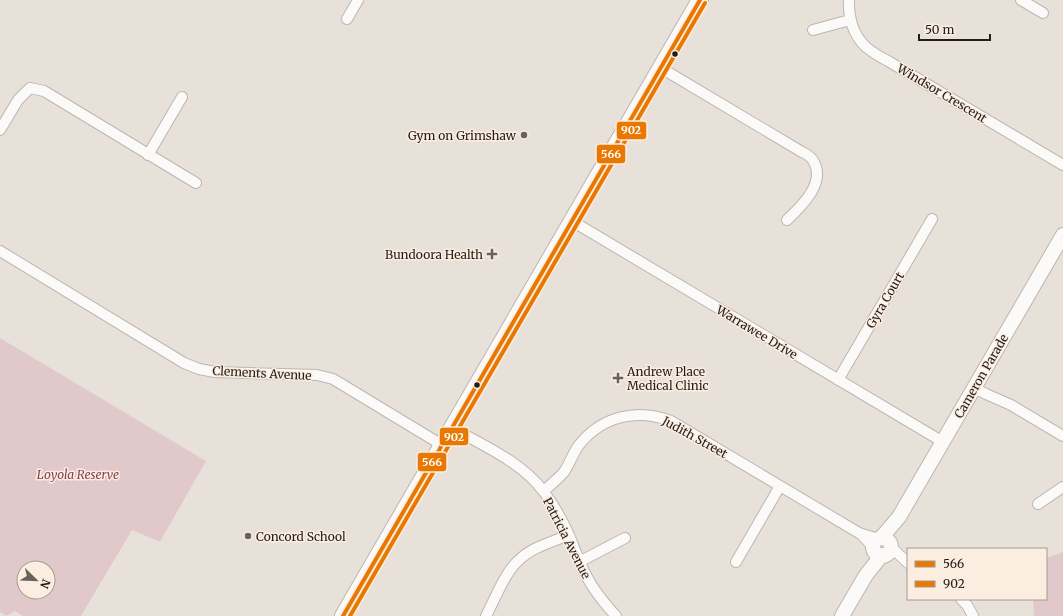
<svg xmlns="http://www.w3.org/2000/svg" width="1063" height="616" viewBox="0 0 1063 616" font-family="Merriweather,serif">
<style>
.green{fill:#e1c9cb;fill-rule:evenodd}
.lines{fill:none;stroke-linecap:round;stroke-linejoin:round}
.street-casing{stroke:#bcb6b1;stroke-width:12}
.secondary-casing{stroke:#bcb6b1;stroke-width:16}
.primary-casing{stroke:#bcb6b1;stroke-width:18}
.street{stroke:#fcfaf9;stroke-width:10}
.secondary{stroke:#fcfaf9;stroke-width:14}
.primary{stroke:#fcfaf9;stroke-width:16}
.bus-1-casing{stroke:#fcede1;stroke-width:7}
.bus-2-casing{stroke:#fcede1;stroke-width:7}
.bus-1{stroke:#e97802;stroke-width:4}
.bus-2{stroke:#e97802;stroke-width:4}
.bus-dot{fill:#221d19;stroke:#fcede1;stroke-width:1.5}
.poi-dot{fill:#67625d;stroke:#fcede1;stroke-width:1.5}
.labels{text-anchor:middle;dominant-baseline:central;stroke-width:3;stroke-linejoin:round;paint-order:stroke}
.street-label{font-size:12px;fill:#221d19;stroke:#fcede1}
.poi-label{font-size:12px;fill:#221d19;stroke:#fcede1;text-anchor:end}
.park-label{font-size:12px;font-style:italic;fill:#843c52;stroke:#fcede1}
.line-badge{stroke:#fcede1;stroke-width:1.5}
.badge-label{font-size:11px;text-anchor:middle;font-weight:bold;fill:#fff}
</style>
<rect width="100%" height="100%" fill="#e8e1da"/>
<path class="green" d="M0,338L206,461L160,542L132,530L81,616H23L15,611L6,616L0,612ZM24,568H48V592H24Z
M1063,552V616H1034L1033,599H1046V558Z"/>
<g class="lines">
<g class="street-casing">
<path id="street" d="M849,0C848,17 853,35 866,47C872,52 880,57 888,61L1063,165
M1021,0L1043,13
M347,19L358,0
M813,30L850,20
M661,68L802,152C806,154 810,156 812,159C828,181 802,206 787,220
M0,130L18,100L30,88L44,91L196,183
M148,155L182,97
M572,221L943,442
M0,251L184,363L199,369L215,372L317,375L333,379L442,445
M838,380L932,219
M974,388L986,394L1011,405L1063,436
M452,428C483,445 523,463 544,492C554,505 562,520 569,535C575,549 579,563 587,577C594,591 605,604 616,616
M544,491C550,485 558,479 564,472C570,463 573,453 579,445C602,416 637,408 671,421L859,533L878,539
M1038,504L1063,487
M861,534L873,547
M891,547L908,563
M579,562L625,538
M736,562L780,486
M961,599L967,605L973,616
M486,616C495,599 505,572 519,560C532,547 552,542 569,535"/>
</g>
<g class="secondary-casing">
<path id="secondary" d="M881,538L899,517L1063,235
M873 547a9 9 0 1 1 18 0a9 9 0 1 1-18 0Z
M842,616L866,575L882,555"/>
</g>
<g class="primary-casing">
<path id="primary" d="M343,616L700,0"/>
</g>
<use href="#street" class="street"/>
<use href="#secondary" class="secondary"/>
<use href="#primary" class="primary"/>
<g class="bus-1-casing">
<path id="bus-1" d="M343,616L700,0"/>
</g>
<g class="bus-2-casing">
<path id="bus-2" d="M350,616L705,3"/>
</g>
<use href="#bus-1" class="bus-1"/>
<use href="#bus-2" class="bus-2"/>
</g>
<g class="bus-dot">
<circle cx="675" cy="54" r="3.5"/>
<circle cx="477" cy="385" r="3.5"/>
</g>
<g class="poi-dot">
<circle cx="524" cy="135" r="4"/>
<path d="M490 248h4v4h4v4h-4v4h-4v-4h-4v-4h4z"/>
<path d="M616 372h4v4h4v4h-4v4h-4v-4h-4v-4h4z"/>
<circle cx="248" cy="536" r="4"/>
</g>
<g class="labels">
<g class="street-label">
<text transform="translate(942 93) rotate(31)">Windsor Crescent</text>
<text transform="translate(885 300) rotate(-60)">Gyra Court</text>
<text transform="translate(757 332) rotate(31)">Warrawee Drive</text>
<text transform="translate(262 373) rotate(3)">Clements Avenue</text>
<text transform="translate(981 376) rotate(-60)">Cameron Parade</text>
<text transform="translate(695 437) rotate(29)">Judith Street</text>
<text transform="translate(567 538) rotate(63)">Patricia Avenue</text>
</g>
<g class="poi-label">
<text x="516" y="135">Gym on Grimshaw</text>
<text x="483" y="254">Bundoora Health</text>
<text x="627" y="371" text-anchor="start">Andrew Place<tspan x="627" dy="14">Medical Clinic</tspan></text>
<text x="256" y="536" text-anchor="start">Concord School</text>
</g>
<g class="park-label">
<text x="78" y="474">Loyola Reserve</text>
</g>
</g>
<g class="line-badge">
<rect x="616" y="121" width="31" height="19" rx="4" fill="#e97802"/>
<rect x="596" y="144" width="30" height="20" rx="4" fill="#e97802"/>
<rect x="439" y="427" width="30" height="19" rx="4" fill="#e97802"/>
<rect x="417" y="452" width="30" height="20" rx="4" fill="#e97802"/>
</g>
<g class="badge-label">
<text x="631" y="134">902</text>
<text x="611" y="158">566</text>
<text x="454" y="441">902</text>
<text x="432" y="466">566</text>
</g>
<rect x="907" y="548" width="140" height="52" fill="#fcede1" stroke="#a59a91"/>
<rect x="915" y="561" width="20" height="6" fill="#e97802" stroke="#a59a91"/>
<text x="943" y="568" font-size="12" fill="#221d19">566</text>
<rect x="915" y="581" width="20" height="6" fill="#e97802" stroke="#a59a91"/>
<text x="943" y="588" font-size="12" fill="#221d19">902</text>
<g transform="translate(36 580) rotate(113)"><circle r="19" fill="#fcede1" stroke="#a59a91"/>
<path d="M0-3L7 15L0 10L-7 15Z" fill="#67625d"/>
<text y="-6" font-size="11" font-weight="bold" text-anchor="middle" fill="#221d19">N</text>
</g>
<path d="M919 34v6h71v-6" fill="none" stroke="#221d19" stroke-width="2"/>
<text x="925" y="34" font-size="12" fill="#221d19" stroke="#fcede1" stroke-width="3" paint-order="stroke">50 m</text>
</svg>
